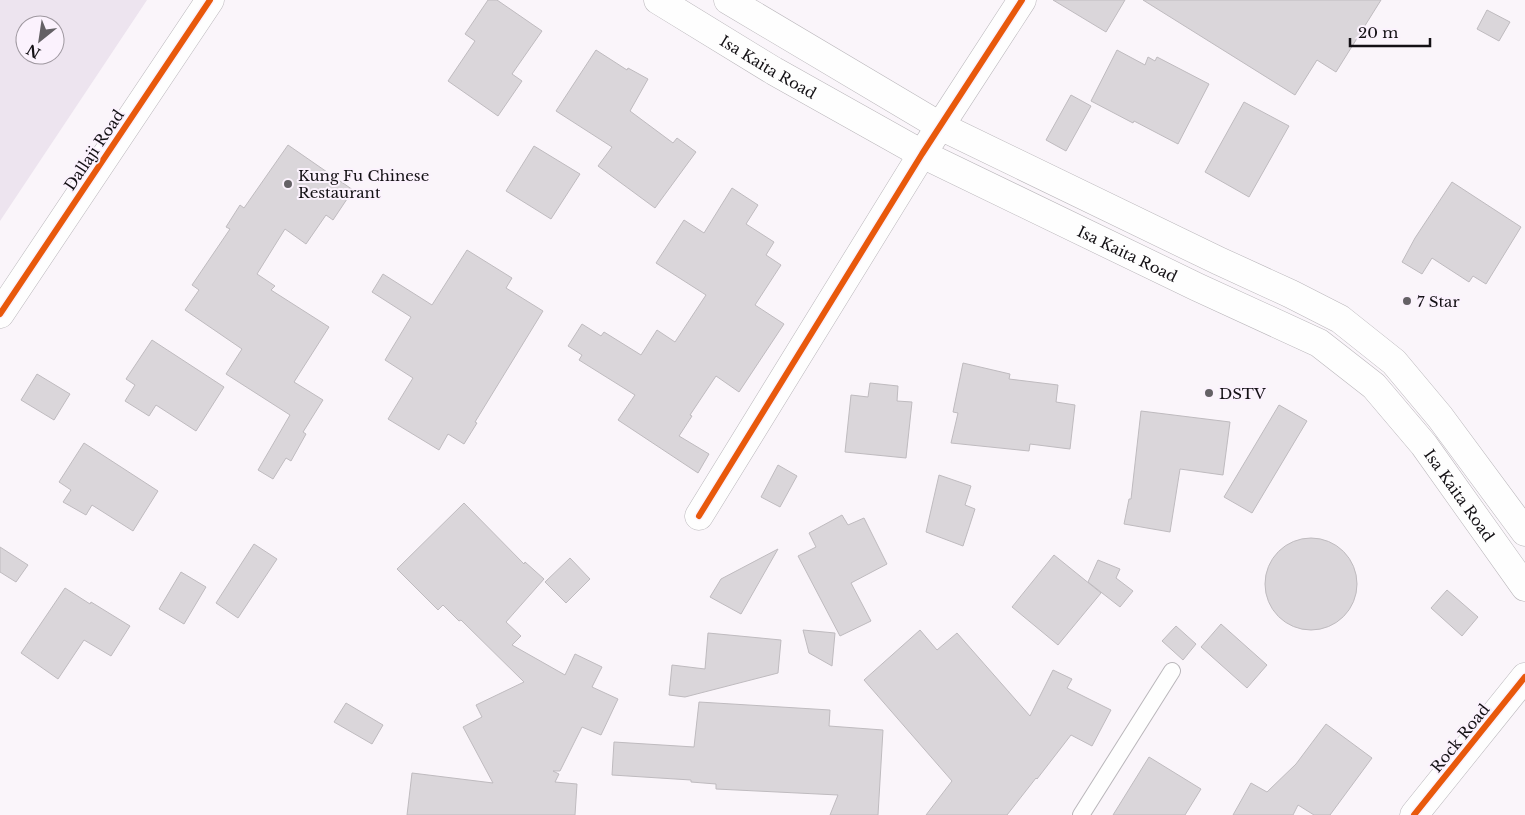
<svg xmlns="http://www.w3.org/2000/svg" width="1525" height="815" viewBox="0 0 1525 815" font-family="'Libre Baskerville',serif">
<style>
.built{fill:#ede4ef;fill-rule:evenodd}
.building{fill:#dad6da;stroke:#bfbbbf}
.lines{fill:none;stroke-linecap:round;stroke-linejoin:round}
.lane-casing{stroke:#bab7bb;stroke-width:18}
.street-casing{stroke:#bab7bb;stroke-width:29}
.secondary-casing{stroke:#bab7bb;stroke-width:29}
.lane{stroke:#fefefe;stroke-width:16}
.street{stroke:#fefefe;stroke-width:28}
.secondary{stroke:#fefefe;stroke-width:28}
.cycleway-casing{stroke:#fbf2fd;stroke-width:9}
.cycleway{stroke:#e8590c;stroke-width:6}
.poi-dot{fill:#646165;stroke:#fbf2fd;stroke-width:2}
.labels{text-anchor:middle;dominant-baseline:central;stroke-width:4;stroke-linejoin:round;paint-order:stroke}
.street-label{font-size:15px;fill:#141115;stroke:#fbf2fd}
.poi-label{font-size:15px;fill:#141115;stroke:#fbf2fd;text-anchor:start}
</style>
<rect width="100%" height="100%" fill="#faf5fa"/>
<path class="built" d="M0,0H147L0,221ZM25,25H55V55H25Z"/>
<path class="building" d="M488,0H497L542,31L512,74L522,81L498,116L448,81L475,41L465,34Z
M1053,0H1125L1106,32Z
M1143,0H1381L1336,72L1317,60L1295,95Z
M1487,10L1510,22L1499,41L1477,29Z
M596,50L627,70L628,68L648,79L630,111L673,143L677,138L696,152L655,208L598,166L612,147L556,111Z
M1117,50L1145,65L1148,57L1155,61L1157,57L1209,84L1178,144L1134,121L1133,123L1091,101Z
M1071,95L1091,106L1066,151L1046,140Z
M1244,102L1289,126L1249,197L1205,172Z
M288,145L353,190L333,220L326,215L306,244L285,229L257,274L275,286L271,290L329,327L294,382L323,400L303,432L306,434L291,461L286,458L273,479L258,470L290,415L226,374L242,349L185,310L199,290L192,285L230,229L226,227L240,205L244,208Z
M534,146L580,174L551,219L506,191Z
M1452,182L1521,227L1486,284L1473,276L1469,282L1432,258L1422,274L1402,262L1415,238Z
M732,188L758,205L746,224L774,242L766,255L781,265L755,305L784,324L739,392L716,376L690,415L692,416L679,436L709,454L698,473L618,420L635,395L579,360L582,355L568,346L582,324L601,336L604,332L641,355L657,330L675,342L706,295L656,263L684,220L704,233Z
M467,250L512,278L506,288L543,311L475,422L477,423L464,444L448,434L439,450L388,419L413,378L385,360L411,317L372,292L383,274L432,305Z
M152,340L224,387L196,431L156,405L149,416L125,401L135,385L126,379Z
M963,363L1010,374L1009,379L1058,385L1056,402L1075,405L1070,449L1030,444L1029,451L951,443L958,413L953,412Z
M37,374L70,394L54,420L21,400Z
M870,383L898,386L897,401L912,402L906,458L845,452L851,395L868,397Z
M1279,405L1307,421L1252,513L1224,497Z
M1141,411L1230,422L1223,475L1180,469L1170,532L1124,524L1129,499H1131Z
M84,443L158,491L133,531L92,505L86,515L63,502L71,490L59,482Z
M778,465L797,476L780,507L761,497Z
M939,475L971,486L965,505L975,509L963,546L926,532Z
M464,503L524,564L525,562L544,579L506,622L521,636L512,645L565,675L575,654L602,667L592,687L618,699L601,735L582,727L560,771H553L559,774L555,782L577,784L575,815H407L412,773L493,783L463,727L482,717L476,705L524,682L461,620L459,621L443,605L438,610L397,569Z
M842,515L848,525L864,518L887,564L851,583L871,621L840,636L798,556L816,547L809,533Z
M1265 584a46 46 0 1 1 92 0a46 46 0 1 1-92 0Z
M254,544L277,559L238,618L216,603Z
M0,547L28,565L16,582L0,572Z
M778,549L741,614L710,597L721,579Z
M1054,555L1101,593L1058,645L1012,607Z
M570,558L590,579L566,603L545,582Z
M1098,560L1120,569L1116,578L1133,591L1120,607L1088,582Z
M181,572L206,587L184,624L159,609Z
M65,588L90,604L91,602L130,626L111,656L84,640L58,679L21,653Z
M1447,590L1478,617L1462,636L1431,608Z
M1221,624L1267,665L1247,688L1201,647Z
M1176,626L1196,644L1183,660L1162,641Z
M803,630L835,633L832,666L809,653Z
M920,630L937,650L957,633L1030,716L1053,670L1072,679L1067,688L1111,710L1092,746L1071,735L1037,779L1036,778L1007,815H926L952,781L864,680Z
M708,633L781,640L778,673L685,697L669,695L672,665L705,669Z
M699,702L830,710L829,726L883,730L878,815H830L838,795L716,789V784L691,782V780L612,775L614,742L694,747Z
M346,703L383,725L372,744L334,722Z
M1326,724L1372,758L1330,815H1314L1298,805L1293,815H1233L1251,783L1267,792L1296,764Z
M1149,757L1201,789L1185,815H1113Z"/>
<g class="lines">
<g class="lane-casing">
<path id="lane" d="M1081,815L1172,671"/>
</g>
<g class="street-casing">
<path id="street" d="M699,516L922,154L1022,0
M1414,815L1525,677"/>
</g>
<g class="secondary-casing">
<g id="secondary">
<path id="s1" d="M658,0L774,71L922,154L1197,287L1319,343L1374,386L1424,445L1525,587"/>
<path d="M728,0L940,126L1219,261L1291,294L1340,319L1394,362L1440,417L1525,532"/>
<path d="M0,314L210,0"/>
</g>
</g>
<use href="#lane" class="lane"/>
<use href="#street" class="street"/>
<use href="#secondary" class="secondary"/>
<g class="cycleway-casing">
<path id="cycleway" d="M0,314L210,0
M699,516L922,154L1022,0
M1414,815L1525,677"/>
</g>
<use href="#cycleway" class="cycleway"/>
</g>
<g class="poi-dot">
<circle cx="288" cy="184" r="5"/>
<circle cx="1407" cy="301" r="5"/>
<circle cx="1209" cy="393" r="5"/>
</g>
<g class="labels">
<g class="street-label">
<text stroke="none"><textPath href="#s1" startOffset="129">Isa Kaita Road</textPath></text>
<text transform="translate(94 150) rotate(-56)">Dallaji Road</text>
<text stroke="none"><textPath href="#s1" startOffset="534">Isa Kaita Road</textPath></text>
<text stroke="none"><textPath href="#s1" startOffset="954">Isa Kaita Road</textPath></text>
<text transform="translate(1460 738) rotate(-51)">Rock Road</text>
</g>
<g class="poi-label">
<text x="298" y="175">Kung Fu Chinese<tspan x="298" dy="17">Restaurant</tspan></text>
<text x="1417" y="301">7 Star</text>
<text x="1219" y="393">DSTV</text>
</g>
</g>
<g transform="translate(40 40) rotate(210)"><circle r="24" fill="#fbf2fd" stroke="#9f98a0"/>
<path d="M0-4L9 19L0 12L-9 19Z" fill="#646165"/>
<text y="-8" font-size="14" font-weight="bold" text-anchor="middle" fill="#141115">N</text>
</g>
<path d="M1350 38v8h80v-8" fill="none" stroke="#141115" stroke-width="2.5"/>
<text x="1358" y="38" font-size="15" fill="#141115" stroke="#fbf2fd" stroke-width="4" paint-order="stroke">20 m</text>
</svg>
